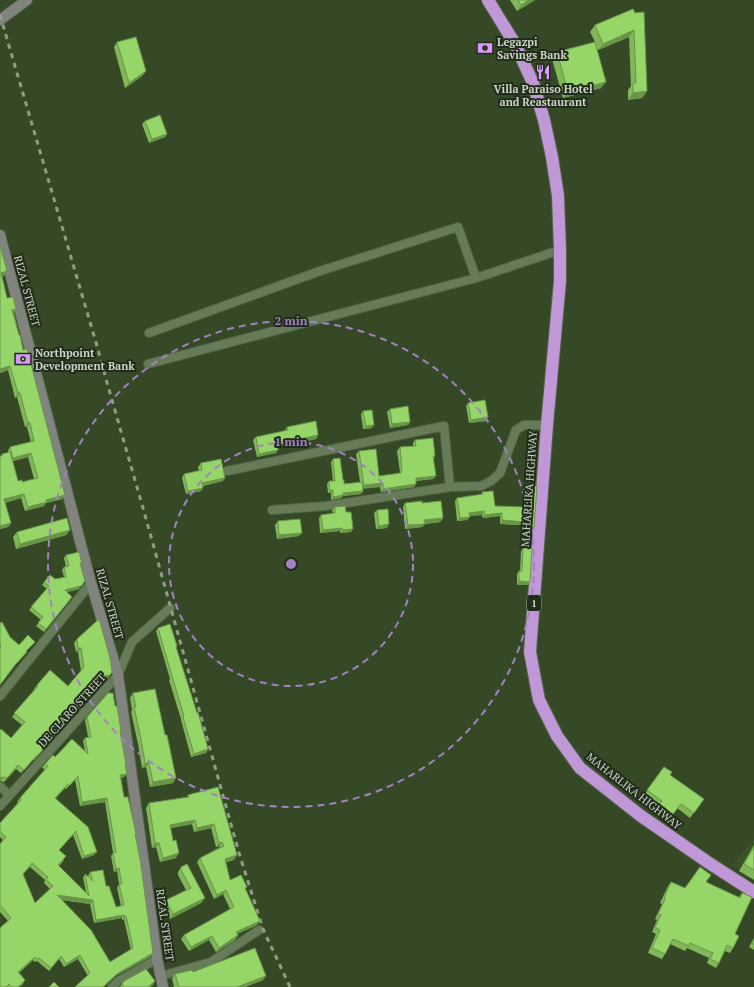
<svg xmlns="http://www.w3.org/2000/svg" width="754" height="987" viewBox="0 0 754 987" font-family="'PT Serif',serif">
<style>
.built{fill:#3a522a}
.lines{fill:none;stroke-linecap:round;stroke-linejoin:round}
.street-casing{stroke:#546448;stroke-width:10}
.secondary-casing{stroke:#546448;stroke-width:12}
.highway-casing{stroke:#546448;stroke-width:14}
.street{stroke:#667c58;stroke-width:8}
.secondary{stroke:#81847e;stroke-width:10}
.highway{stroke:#c097d7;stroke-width:12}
.rail{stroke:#8f9e85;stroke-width:3;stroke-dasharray:5 5;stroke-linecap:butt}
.wall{fill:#81b759;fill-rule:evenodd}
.shaded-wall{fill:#699549}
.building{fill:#96d568;stroke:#699549;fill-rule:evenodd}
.ring{fill:none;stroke:#a382c2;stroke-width:2;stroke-dasharray:7 5}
.labels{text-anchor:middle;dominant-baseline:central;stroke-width:4;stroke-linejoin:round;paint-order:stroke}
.shield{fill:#222c1c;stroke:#98a492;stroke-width:1}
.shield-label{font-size:10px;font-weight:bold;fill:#cbd7c4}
.poi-label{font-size:11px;font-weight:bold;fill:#cbd7c4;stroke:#222c1c;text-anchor:start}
.street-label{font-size:11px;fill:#cbd7c4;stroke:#222c1c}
.centre{fill:#a382c2;stroke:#222c1c;stroke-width:2}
.ring-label{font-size:12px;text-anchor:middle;font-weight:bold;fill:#a382c2;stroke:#222c1c;stroke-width:4;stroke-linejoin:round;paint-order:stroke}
</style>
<rect width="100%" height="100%" fill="#354927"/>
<path class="built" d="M754,839V879L732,865Z"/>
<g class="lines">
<g class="street-casing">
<path id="street" d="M149,333L320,271L458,227L476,278
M148,364L476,278L560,250
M227,471L444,426L450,487
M272,510L326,506L450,487L481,486L491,481L500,473L516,430L524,425H547
M0,696L91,583
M0,786L9,795
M0,806L118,675L132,642L170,608
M161,976L211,962L259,930
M112,987L118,981L157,959"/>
</g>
<g class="secondary-casing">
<path id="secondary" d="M0,20L27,0
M0,235L91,583L118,675L157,959L163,987"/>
</g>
<g class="highway-casing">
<path id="highway" d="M488,0L515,44L533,83L544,120L552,157L558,196L560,250V281L547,425L530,652L539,700L557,736L580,768L641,816L709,863L754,892"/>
</g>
<use href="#street" class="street"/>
<use href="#secondary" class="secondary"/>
<use href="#highway" class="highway"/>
<path class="rail" d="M0,15L97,346L108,386L143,508L239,853L263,929L290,987"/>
</g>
<path class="wall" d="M510,0H535L517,11Z
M633,9L647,91L642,98L628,100V90L631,86L629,37L598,50L596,47L601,88L563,98L552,59L557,52L595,42L590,32L595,25Z
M117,42L146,71L142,76L125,88L114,47Z
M145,121L167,134L165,137L149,143L142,124Z
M0,246L7,271L4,276H2L7,298L14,313L19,335L65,495L62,499L46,503L44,506L25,511L21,498L5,503L11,523L8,527L0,529L1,456L2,454L8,453V451L10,447L31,442L27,427H25L17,397L15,398L8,370L0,373ZM28,457L34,479L22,482L18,481L13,461Z
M468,403L488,417L486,421L469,423L466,406Z
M390,409L410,422L408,425L390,428L387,412Z
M363,411L372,428L363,429L361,414Z
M287,427L318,435L316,439L277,447L276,453L257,457L253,440L256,437L285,431V430Z
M415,440L435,456L434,458L433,479L416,481L414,487L381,492L380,487L362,488L363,491L361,494L343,496L341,498L331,500V493H328L327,484L329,481H333L331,462L333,459L344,484L360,482L356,454L359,451L379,476L399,474L400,472L397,451L400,447L413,446V443Z
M201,463L225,478L223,481L203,486V488L201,491L186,494L182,478L184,474L199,471L198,467Z
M526,486L532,530H521V525L500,524V516L483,518L482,515L469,516L467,520L457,521L455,501L457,498L481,495L482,492L495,506L523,507V489Z
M405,503H422L443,518L440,522L425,524L422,527L405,529L403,507Z
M335,507L346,512L351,532L340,533V531L320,533L319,518L321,515L333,513L332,511Z
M377,510L387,528L376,529L374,513Z
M278,521L299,536L277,539L275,525Z
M70,530L66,535L16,549L13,537L17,532Z
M523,548L528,585H517V574L519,571H520L521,551Z
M66,555L81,565L79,589L67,592L70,600L44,632L36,626L41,620L29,610L47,589L42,585L44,582L64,577L62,570L64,567H66L64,558Z
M158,628L177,646L176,647L208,749L206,753L191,757L181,720V719L169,680L170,679L156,631Z
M77,639L112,672L107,679L96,680L98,688L82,706V704L59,730L58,729L44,746L42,751L34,760H33L21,773L16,769L4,782L1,781H0V730L11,738L22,725L12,717L35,689H34L37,685L68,686L81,671L78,652H76L74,643Z
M133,693L173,783L150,787L146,767L142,768L138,744L131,712L132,710L130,698Z
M115,706L121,731L120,732L126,765L125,766L124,777L121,778L124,797L135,835L150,957L115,976H88L78,959L64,967L59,959L49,971L37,961L35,962L33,960L19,973L25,980L23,984L19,987H0L8,921L0,912V844L3,840L0,837V823L18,803L17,802L20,798L45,770L42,767L45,764L55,757L85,751L83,741L85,738L88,737L85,720L87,717ZM75,780L80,806L105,802L113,853L111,856L114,872L117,871L119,884L117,888L121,906L116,907L106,886L90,872L88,876L85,874L83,878L86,892L59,866L64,860L59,850L73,835L82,859L94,855L56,798L65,788L66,789ZM30,867L45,880L44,883L50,889L35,903L23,874ZM61,900L90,904L94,923L122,918V920H124L131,950L110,962Z
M664,767L670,775L704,799L690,818L677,808L670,819L656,809L659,805L644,795Z
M218,787L234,860L226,862L230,880L247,887L245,889L257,925L237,934L238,935L235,940L216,952L209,940L189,951L181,939L184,935L230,909L223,894L214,899L197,862L200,858L220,847V846L216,847L211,828L194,832L192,824L171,828L176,858L160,862L156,847L152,848L146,808L149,803L187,797L188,795Z
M754,845V880L739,871Z
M181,867L205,898L201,903L170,919L163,905L166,900L186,890L178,875V872Z
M671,882L685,888L706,882L739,897L742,893L733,948L730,953L725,951L719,963L716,968L707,963L709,958L687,948L685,951L670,944L665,954L662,959L648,953L656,934L652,932L657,920L655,919L662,904L660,903L668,886Z
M754,938V950L749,947Z
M175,974L263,980L245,987H174L172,979Z
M122,984L153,985L150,987H120Z"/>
<path class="shaded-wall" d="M529,0H535L517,11L521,5Z
M634,30L629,37L598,50L603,44Z
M146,71L142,76L125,88L129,83Z
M606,82L601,88L563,98L568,92Z
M647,91L642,98L628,100L633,93Z
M167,134L165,137L149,143L152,139Z
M7,271L4,276L0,277L1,273Z
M16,309L14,313L10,314L12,310Z
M10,366L8,370L0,373V369Z
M18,393H20L17,397L15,398Z
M488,417L486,421L469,423L471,420Z
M410,422L408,425L390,428L392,424Z
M28,423H30L27,427H25Z
M374,425L372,428L363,429L366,426Z
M318,435L316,439L274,448L277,444Z
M278,450L276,453L257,457L259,454Z
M31,453L28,457L10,462L13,458Z
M436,476L433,479L413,481L416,478Z
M225,478L223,481L200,486L202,483Z
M383,483L380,487L361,489L364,485Z
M416,484L414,487L381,492L383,489Z
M203,488L201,491L186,494L188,491Z
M333,490L331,493H328L330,491Z
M363,491L361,494L343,496L341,498L331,500L333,497L343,493Z
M24,494L21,498L1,504L4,499Z
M65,495L62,499L46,503L44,506L25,511L28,507L46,500Z
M484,511L482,515L467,516L469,513Z
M502,513L500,516L483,518L485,515Z
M470,517L467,520L457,521L460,518Z
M443,518L440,522L422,524L424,520Z
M502,520L524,522L521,525L500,524Z
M11,523L8,527L0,529V526Z
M389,524L387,528L376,529L379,526Z
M425,524L422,527L405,529L408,525Z
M523,526L534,527L532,530H521Z
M342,528L340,531L320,533L323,530Z
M353,529L351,532L340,533L343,530Z
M70,530L66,535L16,549L20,544Z
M302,533L299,536L277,539L279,535Z
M85,581L79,589L62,593L65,590Z
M519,581L530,582L528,585H517Z
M78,648H81L78,652H76Z
M112,672L107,679L90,682L92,678Z
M85,700L82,704L59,730L62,726Z
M208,749L206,753L191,757L194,754Z
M145,763H149L146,767L142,768Z
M127,774L124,777L118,778L120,775Z
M4,777L1,781H0V778Z
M176,778L173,783L150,787L153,782Z
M107,798L105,802L80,806L82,802Z
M195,820L192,824L167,829L170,825Z
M214,824L211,828L194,832L197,828Z
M222,842L220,846L216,847L219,843Z
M155,843H159L156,847L152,848Z
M97,852L94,855L82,859L84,856Z
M179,853L176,858L160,862L163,858Z
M237,855L234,860L222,863L225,859Z
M119,868L117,871L114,872L116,869Z
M226,890L223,894L214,899L217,895Z
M57,895L93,900L90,904L55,899Z
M205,898L201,903L170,919L173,914Z
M124,915L122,918L94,923L96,920Z
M126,916L124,920H122L124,917Z
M260,921L257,925L233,936L236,932Z
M238,935L235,940L216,952L219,948Z
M212,936L209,940L189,951L191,947Z
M153,953L150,957L115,976L104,987H103L118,973Z
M80,955L78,959L64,967L66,964Z
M35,957L33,960L16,976L18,972Z
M266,976L263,980L245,987H237Z
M155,981L153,985L150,987H148Z"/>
<path class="building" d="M518,0H529L521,5Z
M633,9L635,13L644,12L647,91L633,93V83H636L634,30L603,44L595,25Z
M136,37L146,71L129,83L117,42Z
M595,42L606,82L568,92L557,52Z
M160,115L167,134L152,139L145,121Z
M0,246L7,271L1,273L7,298L13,297L16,309L12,310L19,335H20L23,350L27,349L65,495L46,500L47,502L28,507L24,494L4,499L11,523L0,526V456H2V454L10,452L18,481L22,480V482L38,478L31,453L13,458L10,447L34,441L30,423H28L20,393H18L10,366L0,369Z
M485,400L488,417L471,420L468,403Z
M408,406L410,422L392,424L390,409Z
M372,410L374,425L366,426L363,411Z
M316,421L318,435L277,444L278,450L259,454L256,437L288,430L287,427Z
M433,438L435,456H433L436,476L416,478V484L383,489V483L364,485L359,451L376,449L379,476L401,473V470H402L400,447L416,446L415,440Z
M340,458L343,480H344V484L362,482L363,491L343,493V495L333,497V490L330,491L329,481H335L333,459Z
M221,459L225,478L202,483L203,488L188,491L184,474L202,470L201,463Z
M526,486H537L534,527L523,526L524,522L502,520V513L485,515L484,511L469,513L470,517L460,518L457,498L483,494L482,492L493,491L495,506L524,507H525Z
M422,501V503L441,501L443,518L424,520L425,524L408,525L405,503Z
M345,506L346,512H351L353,529L343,530L342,528L323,530L321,515L335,513V507Z
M388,509L389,524L379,526L377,510Z
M67,518L70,530L20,544L17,532Z
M300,519L302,533L279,535L278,521Z
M523,548H532L530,582L519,581V571H522Z
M79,552L82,563H80L85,581L81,586L65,590L72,597L46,629L38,623L43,617L31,607L49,586L44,582L50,575L55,579L66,577L64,567L69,566L66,555Z
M99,619L110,658L112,672L110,675L92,678L100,684L85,702V700L62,726L60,725L43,746L45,747L37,756H36L24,770L18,765L7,778L4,777L0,778V730L1,729L11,738L25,722L14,713L38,686L37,685L50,670L68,686L84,667L81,648H78L77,639Z
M2,622L10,637L19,645L28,635L35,642L26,651L27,652L15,665L0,685V648L1,647L0,645V623Z
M170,624L177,646L176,647L197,713L198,712L208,749L194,754L183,717L184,716L172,676L158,628Z
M155,689L165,735H167L176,778L153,782L149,763H145L141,739L134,707H136L133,693Z
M108,693H113L115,706H117L121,731H120L126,765H125L127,774L120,775L124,797H128L136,834H135L140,859L153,953L118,973L103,987H75L90,973L80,955L66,964L61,956L51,968L39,958L37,959L35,957L18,972L25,980L18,987H12L9,984L6,987H0V928L11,918L0,905V844L6,837L0,831V823L21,800L20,798L48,766L45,764L53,755L55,757L58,754L72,739L88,754L85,738L91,737L87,717ZM78,776L82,802L107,798L116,852L113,853L116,869L119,868L122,884H119L124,905L116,907L109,886H106L103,870L90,872L93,881L85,874L89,896L58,865L66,856L59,850L76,831L84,856L97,852L88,827L55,798L68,784L69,786ZM32,863L48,877L46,879L53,886L35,903L23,874ZM57,895L93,900L96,920L124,915V917L126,916L133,948L110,962L91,930Z
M664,767L672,772L670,775L704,799L694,813L681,804L673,814L660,804L662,801L647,790Z
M218,787L237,855L225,859L230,880L241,875L247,887L245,888L260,921L236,932L238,935L219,948L212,936L191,947L184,935L234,907L226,890L217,895L200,858L224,846L222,842L219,843L214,824L197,828L195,820L170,825L173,841L176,840L179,853L163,858L159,843H155L149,803L189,797L188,795Z
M754,847V870L744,864Z
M187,864L205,898L173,914L166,900L191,888L181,870V867Z
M700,867L711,875L706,882L740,898L742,893L752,897L735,934L739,936L733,948L727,945L719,963L710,959L713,953L690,943L689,946L673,939L665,954L652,948L660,930L655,927L661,915L658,914L665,899L664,898L671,882L685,888Z
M754,939V945L752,943Z
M255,948L266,976L237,987H179L175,974L192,970L193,972Z
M146,969L155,981L148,987H124L122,984L124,981Z
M54,982L59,987H49Z"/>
<g class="ring">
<circle cx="291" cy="564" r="122"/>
<circle cx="291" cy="564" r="243"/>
</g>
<defs>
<g id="bank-bare" transform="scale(1.2)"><path d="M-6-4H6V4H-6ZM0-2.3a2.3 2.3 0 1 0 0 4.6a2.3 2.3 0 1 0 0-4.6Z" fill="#d89af8" stroke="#222c1c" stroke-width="2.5" paint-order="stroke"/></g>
<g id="restaurant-bare" transform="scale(1.2)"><path d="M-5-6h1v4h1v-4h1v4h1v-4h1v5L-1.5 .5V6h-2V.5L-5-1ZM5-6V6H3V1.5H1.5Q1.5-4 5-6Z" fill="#d89af8" stroke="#222c1c" stroke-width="2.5" paint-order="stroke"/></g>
</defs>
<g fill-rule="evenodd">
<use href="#bank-bare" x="485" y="48"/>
<use href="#restaurant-bare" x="543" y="72"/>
<use href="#bank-bare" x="23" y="359"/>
</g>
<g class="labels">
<rect class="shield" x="527" y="595" width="14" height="16" rx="3"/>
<g class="shield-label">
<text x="534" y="603">1</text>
</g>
<g class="poi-label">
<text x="497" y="42">Legazpi<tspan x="497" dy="13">Savings Bank</tspan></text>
<text x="543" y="89" text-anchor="middle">Villa Paraiso Hotel<tspan x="543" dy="13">and Reastaurant</tspan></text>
<text x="35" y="353">Northpoint<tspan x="35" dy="13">Development Bank</tspan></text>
</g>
<g class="street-label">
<text transform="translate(27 291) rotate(75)">RIZAL STREET</text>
<text transform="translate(529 489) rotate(-86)">MAHARLIKA HIGHWAY</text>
<text transform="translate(110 604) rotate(74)">RIZAL STREET</text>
<text transform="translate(72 710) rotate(-48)">DE CLARO STREET</text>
<text transform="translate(634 791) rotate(38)">MAHARLIKA HIGHWAY</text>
<text transform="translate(165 925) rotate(82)">RIZAL STREET</text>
</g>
</g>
<circle cx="291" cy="564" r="6" class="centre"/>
<g class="ring-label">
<text x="291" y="325">2 min</text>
<text x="291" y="446">1 min</text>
</g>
</svg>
